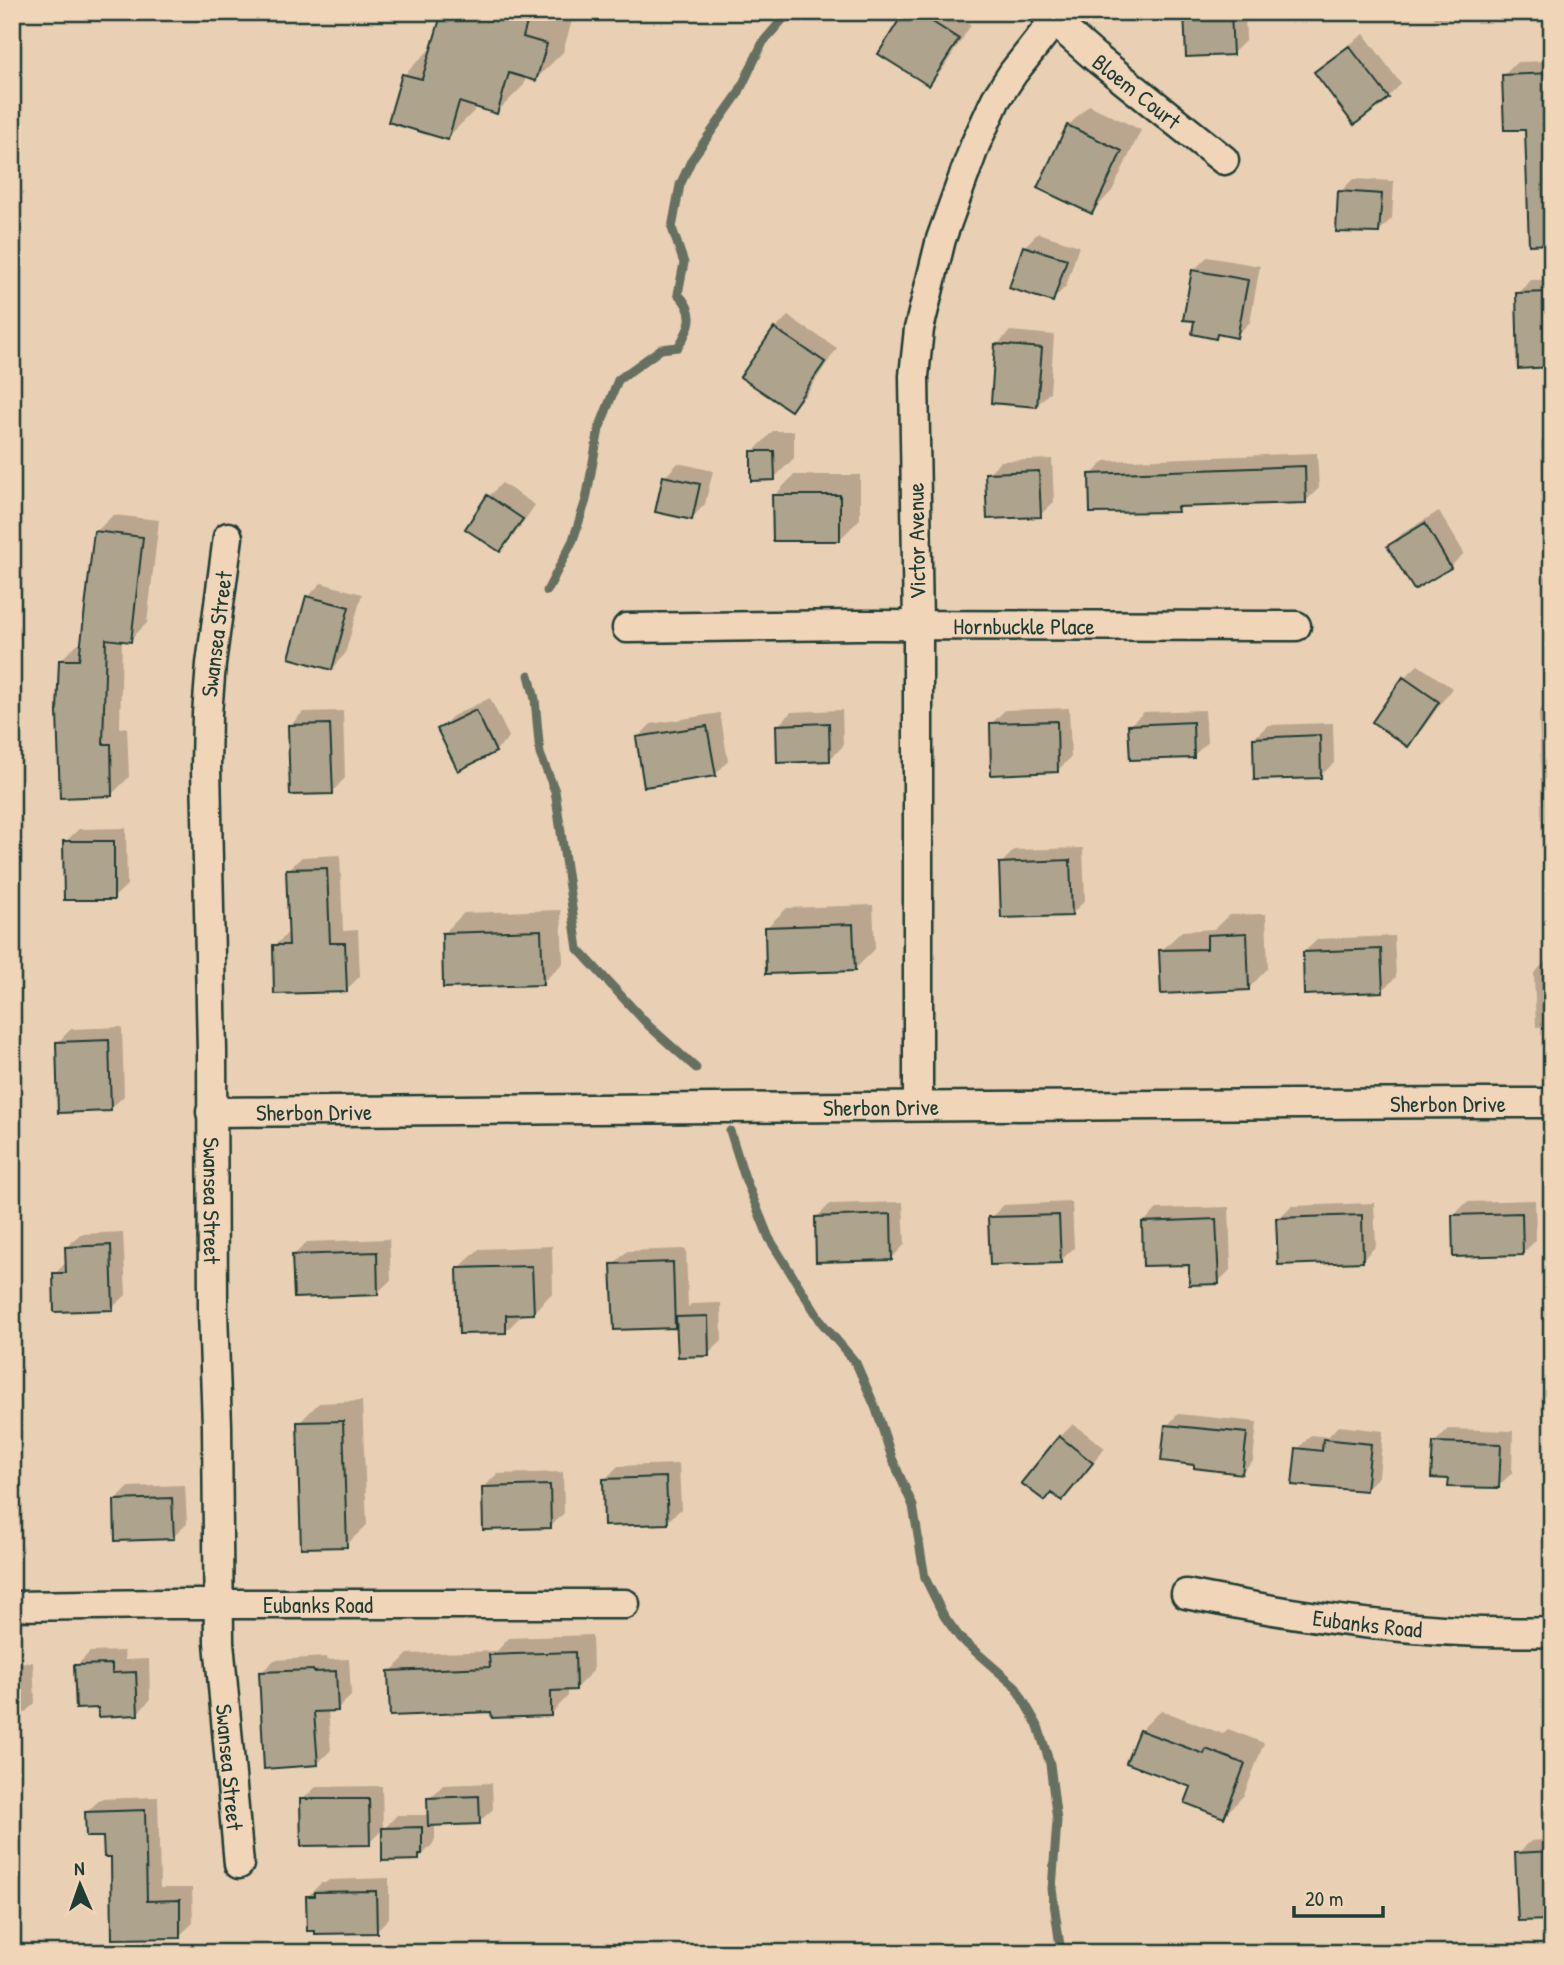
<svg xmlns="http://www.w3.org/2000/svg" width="1564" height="1965" viewBox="0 0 1564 1965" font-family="'Patrick Hand',sans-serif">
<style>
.shadow{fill:#0003}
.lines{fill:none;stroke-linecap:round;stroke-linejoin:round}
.stream{stroke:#667061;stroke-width:9}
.building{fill:#aea48e;stroke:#1f3d34;stroke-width:2}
.street-casing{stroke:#1f3d34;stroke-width:33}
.street{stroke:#f1d5b8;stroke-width:28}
.labels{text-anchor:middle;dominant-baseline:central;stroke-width:6;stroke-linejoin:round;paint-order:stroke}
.street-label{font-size:23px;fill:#1f3d34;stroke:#f1d5b8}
</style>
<rect width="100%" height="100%" fill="#e9cfb3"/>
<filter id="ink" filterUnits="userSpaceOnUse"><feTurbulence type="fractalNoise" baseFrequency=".0143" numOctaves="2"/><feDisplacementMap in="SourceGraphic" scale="14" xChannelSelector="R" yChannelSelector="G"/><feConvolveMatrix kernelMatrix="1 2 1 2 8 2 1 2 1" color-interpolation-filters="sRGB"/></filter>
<g filter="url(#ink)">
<path class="shadow" d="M444,12H555L573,17L563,52L536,79L526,77L524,85L497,112L476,105L474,111L447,138L404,75L431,48H433Z
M907,12H951L971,25L942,70L929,83Z
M1186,12H1245L1246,40L1233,53Z
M1434,12H1495L1489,18L1434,19Z
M1364,34L1401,84L1388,97L1317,72L1330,59Z
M1552,61V242L1527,128L1503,76L1517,62Z
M1089,105L1141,130L1112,191L1092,212L1039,188L1068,126Z
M1353,179L1394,181L1392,218L1378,232L1340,192Z
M1038,233L1079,246L1066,286L1053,300L1024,247Z
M1207,257L1260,266L1250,322L1236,336L1220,333L1216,337L1194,270Z
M1531,280H1552V366L1518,294Z
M788,316L837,348L805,396L791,409L775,329Z
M1010,331L1054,335L1050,392L1037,405L997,345Z
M773,431H794V458L774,478L753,452Z
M1552,431V513L1544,514L1541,442Z
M1317,453L1319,488L1305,502L1182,505L1177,511L1091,475L1105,461Z
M1052,459L1054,502L1040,515L987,474L1001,461Z
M678,463L713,471L705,504L692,518L665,477Z
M794,475H860V519L840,539L774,496Z
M502,483L535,505L513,537L500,550L489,496Z
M1439,511L1464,553L1450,567L1414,588L1389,546L1403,533Z
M113,515L159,520L147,623L130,640L122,639L120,728L127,727L129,777L112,794L60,661L77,644H83L96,532Z
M1552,570V859L1550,804H1542L1539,712L1549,701L1545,577Z
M321,583L362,594L345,654L332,668L308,597Z
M1418,665L1452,688L1421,731L1408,745L1404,678Z
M490,698L509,737L495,751L439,729L453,716Z
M1069,708L1071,757L1058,770L991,724L1005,710Z
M842,710L843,746L830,759L778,726L791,712Z
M1205,710L1207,743L1193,756L1130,725L1144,712Z
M343,711L345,778L332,792L290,726L303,712Z
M720,713L728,761L715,775L638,737L651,724Z
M1333,723L1334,763L1320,776L1254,738L1268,725Z
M126,828L127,885L113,898L65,842L79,829Z
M1083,848L1085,900L1072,914L1001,864L1014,850Z
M340,855L343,931L358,930L360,976L346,990L274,946L288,933H290L288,870L302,857Z
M873,905L875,949L854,970L766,928L787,908Z
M561,910L563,963L542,983L443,934L464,913Z
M1266,914L1268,968L1248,989L1161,951L1182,931L1214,929L1229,915Z
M1394,936L1396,977L1382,991L1304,952L1318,939Z
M1547,960H1552V1026L1536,1027L1534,973Z
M122,1027L124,1096L110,1109L58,1042L71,1029Z
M1535,1200L1536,1240L1523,1253L1453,1216L1467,1202Z
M903,1202L905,1244L892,1258L816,1218L830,1204Z
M1072,1202L1074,1248L1060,1261L990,1218L1004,1205Z
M1374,1203L1376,1246L1362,1260L1278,1219L1291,1206Z
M1229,1207L1231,1269L1218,1282L1190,1263L1143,1223L1157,1209Z
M123,1232L126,1295L112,1308L55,1274L67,1261V1247L80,1234Z
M389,1239L391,1280L377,1293L294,1255L307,1242Z
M552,1246L553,1292L533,1313H524L506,1331L458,1269L479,1249Z
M686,1249L688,1308L691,1304L721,1303L722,1341L708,1354L678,1323L675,1326L613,1265L627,1251Z
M362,1401L367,1525L346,1545L299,1423L319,1403Z
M1178,1414L1257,1422L1253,1461L1242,1472L1196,1463L1167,1426Z
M1073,1424L1105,1448L1075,1486L1062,1499L1052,1491L1060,1437Z
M1338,1426L1383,1431L1379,1476L1365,1490L1298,1449L1311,1435L1328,1437Z
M1448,1429L1513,1431L1512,1473L1498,1486L1434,1443Z
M679,1464L681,1509L667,1522L604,1480L618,1466Z
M563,1472L564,1513L551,1526L483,1488L497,1474Z
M185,1485L187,1524L173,1537L116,1500L129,1487Z
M592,1635L593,1671L576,1688L568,1689V1696L551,1714L390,1672L408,1654L497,1651L509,1638Z
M124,1651L125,1660L149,1659L150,1700L137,1714L100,1707L76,1666L90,1652Z
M326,1657L327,1660L349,1659L351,1696L337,1709L328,1710L331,1750L317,1764L261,1673L274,1660Z
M33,1662L35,1703L21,1716L12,1717V1663Z
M1161,1710L1223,1734L1228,1729L1264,1743L1244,1795L1224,1816L1193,1786L1140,1731Z
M492,1783L493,1809L479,1822L435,1824V1839L432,1845L418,1859L384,1829L397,1815H430L429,1799L443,1785Z
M382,1786L383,1829L369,1843L302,1800L316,1787Z
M158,1797L160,1888H192L193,1923L179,1936L114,1937L112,1855L105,1835L87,1812L100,1799Z
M1552,1839V1916L1550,1918L1517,1854L1531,1841Z
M389,1878V1918L376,1931L308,1896L321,1883H325L329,1880Z"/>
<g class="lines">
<path class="stream" d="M547,591L573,540L586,500L599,429L618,380L661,349L678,347C691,327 697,313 678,294L684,263L672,228L680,185L692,159L738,94L763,42L789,12
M529,675L535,699L540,754L555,791L578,949L649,1026L696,1068
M730,1131L745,1178L769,1238L822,1323L856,1363L876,1409L892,1458L913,1506L925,1578L944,1616L960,1638L1015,1686L1038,1726L1050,1764L1057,1821L1052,1889L1061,1953"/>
</g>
<path class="building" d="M442,12H530L523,37L547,44L536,81L509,73L497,114L459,102L448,140L388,122L402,74L422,79Z
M904,12H917L959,39L929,86L878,54Z
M1184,12H1231L1233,55L1186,57Z
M1349,46L1389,98L1354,125L1314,72Z
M1552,73V244L1529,245L1525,130H1504L1502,75Z
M1067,125L1122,151L1092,214L1037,188Z
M1338,191L1382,194L1379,233L1336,232Z
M1023,246L1067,259L1053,302L1009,288Z
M1192,270L1248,280L1237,338L1217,334L1216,339L1192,334L1194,321L1183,320Z
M1552,292V367L1518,369L1516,293Z
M774,328L825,362L791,411L740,377Z
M995,344L1042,348L1037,407L991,403Z
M751,451H774L775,480L751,481Z
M1305,466L1306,503L1177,507L1178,512L1090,513L1089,474Z
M1039,471L1041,517L987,519L985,473Z
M663,476L700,484L692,520L655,512Z
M487,495L523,519L500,552L465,529Z
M772,495H840V541H773Z
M1425,523L1451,568L1414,590L1387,546Z
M94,531L143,537L131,642L106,639L103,744H111L112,796L60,798L57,712L59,660H79Z
M306,596L349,607L332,670L289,658Z
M1403,677L1439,702L1408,747L1372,722Z
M476,710L496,752L458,771L437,729Z
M1057,721L1058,772L991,775L990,723Z
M1193,722L1194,758L1130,760L1128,725Z
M829,723L830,761L777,763L776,725Z
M330,724L333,794L290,795L288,725Z
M707,726L716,776L644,787L636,737Z
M1320,735L1321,778L1254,780L1253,738Z
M63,841H114V900H64Z
M1070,860L1072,916L1001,918L999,863Z
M327,868L330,943H345L347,992L274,994L273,945H289L286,869Z
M853,924L855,971L766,974L765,927Z
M541,930L543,985L443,988L442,933Z
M1247,933L1249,990L1161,994L1159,950L1207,949V935Z
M1381,949L1383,992L1304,995L1303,952Z
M109,1040L111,1111L58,1113L56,1042Z
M1522,1213L1523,1255L1453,1257L1452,1215Z
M891,1214L892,1260L816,1262L815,1217Z
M1059,1215L1061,1263L990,1265L988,1217Z
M1362,1215L1363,1262L1278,1265L1276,1218Z
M1216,1219L1219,1284L1189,1285V1265L1143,1266L1142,1222Z
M111,1245L113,1310L54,1312L53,1273H66L65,1247Z
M377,1252L378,1295L294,1298L292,1255Z
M673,1262L675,1328L614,1330L611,1264Z
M532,1266L534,1314L506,1315V1333L459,1334L457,1268Z
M708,1316L709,1356L678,1357L676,1317Z
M343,1421L347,1547L301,1548L297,1422Z
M1165,1425L1247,1433L1242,1474L1194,1468V1465L1161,1461Z
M1059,1436L1093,1463L1062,1501L1051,1493L1045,1501L1021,1483Z
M1323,1439L1371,1444L1366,1491L1292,1485L1296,1448L1322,1451Z
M1433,1442L1501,1444L1499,1488L1448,1487L1449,1479L1431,1478Z
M666,1477L668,1524L604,1526L603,1479Z
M550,1485L551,1528L483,1530L482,1487Z
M172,1498L174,1539L115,1541L114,1500Z
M575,1652L576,1690L551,1691V1716L492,1718L491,1712L390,1716L388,1671L490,1667L489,1655Z
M112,1664V1673L136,1672L138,1715L98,1717V1708L76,1709L74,1665Z
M313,1670L314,1672L336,1671L338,1711L314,1712L318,1765L264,1769L259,1672Z
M1139,1730L1204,1754L1206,1749L1245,1764L1224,1818L1185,1803L1191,1787L1126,1763Z
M479,1796L480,1824L428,1826L427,1798Z
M300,1799H369L370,1845L301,1846Z
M145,1810L147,1901L180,1900V1938L112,1939L111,1857H104L103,1837H86L85,1812Z
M422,1827V1854H419V1860L382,1861V1828Z
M1552,1851L1551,1920L1518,1921L1515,1853Z
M376,1891L377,1933L315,1934V1931H307L306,1896H314V1892Z"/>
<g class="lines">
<g class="street-casing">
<g id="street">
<path id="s1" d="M1044,12L1095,57L1224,160"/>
<path id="s2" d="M228,537L211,664L207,714L206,767L212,1052L213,1311L217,1426L219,1642L239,1864"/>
<path id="s3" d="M627,628L858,625L1296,626"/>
<path d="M918,1106V625L914,376L919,329L941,239L975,145L996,99L1013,73L1061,12"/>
<path id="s4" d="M211,1112C658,1110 1105,1102 1552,1103"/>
<path id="s5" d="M1186,1594C1306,1618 1429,1636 1552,1632"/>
<path id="s6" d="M12,1606L167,1604H625"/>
</g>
</g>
<use href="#street" class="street"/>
</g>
</g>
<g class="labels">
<g class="street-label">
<text stroke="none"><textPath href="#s1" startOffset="122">Bloem Court</textPath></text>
<text transform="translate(916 541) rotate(-91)">Victor Avenue</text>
<text stroke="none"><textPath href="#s3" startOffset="397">Hornbuckle Place</textPath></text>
<text transform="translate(216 634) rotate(-83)">Swansea Street</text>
<text stroke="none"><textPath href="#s4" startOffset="1237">Sherbon Drive</textPath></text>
<text stroke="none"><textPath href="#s4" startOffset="670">Sherbon Drive</textPath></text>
<text stroke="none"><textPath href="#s4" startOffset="103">Sherbon Drive</textPath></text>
<text stroke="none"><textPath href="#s2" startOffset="665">Swansea Street</textPath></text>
<text stroke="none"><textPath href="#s6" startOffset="306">Eubanks Road</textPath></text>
<text stroke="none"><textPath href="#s5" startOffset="184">Eubanks Road</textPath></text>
<text stroke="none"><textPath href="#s2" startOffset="1232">Swansea Street</textPath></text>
</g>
</g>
<rect width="1564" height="1965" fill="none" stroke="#f1d5b8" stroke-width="42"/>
<rect x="21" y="21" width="1522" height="1923" fill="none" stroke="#1f3d34" stroke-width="2.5" filter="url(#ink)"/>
<g transform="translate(80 1885) rotate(358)" stroke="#f1d5b8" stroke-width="5" paint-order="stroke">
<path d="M0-5L12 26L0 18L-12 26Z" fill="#1f3d34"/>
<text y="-10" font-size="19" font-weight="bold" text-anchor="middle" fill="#1f3d34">N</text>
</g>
<path d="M1294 1906v10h89v-10" fill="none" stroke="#1f3d34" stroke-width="3.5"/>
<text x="1305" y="1906" font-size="21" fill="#1f3d34" stroke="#f1d5b8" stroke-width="5" paint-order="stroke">20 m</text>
</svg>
